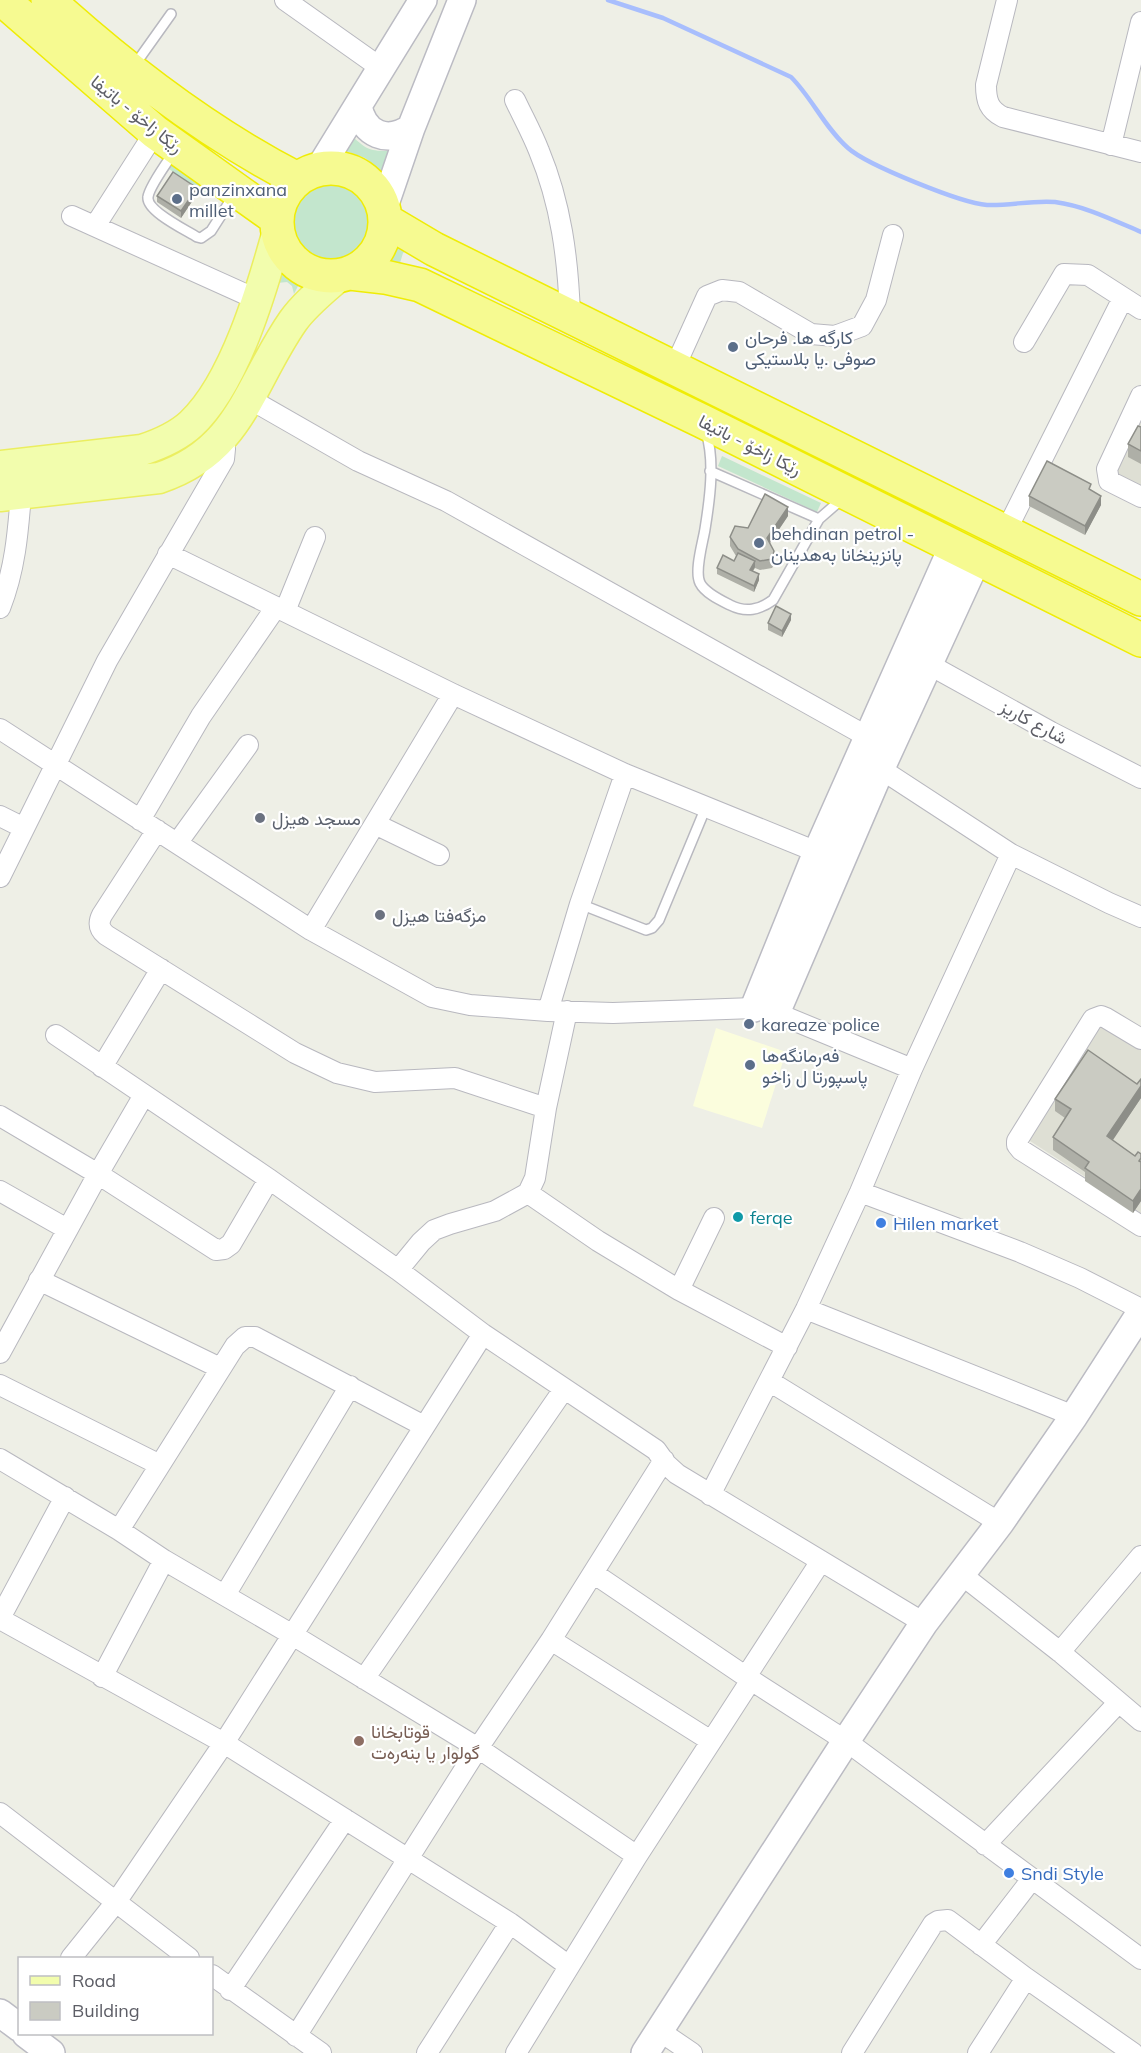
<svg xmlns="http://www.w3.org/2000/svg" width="1141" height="2053" viewBox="0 0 1141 2053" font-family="Mulish,Vazirmatn,sans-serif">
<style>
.commercial{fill:#fbfddd}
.education{fill:#dedfd4}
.green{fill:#c3e6cd}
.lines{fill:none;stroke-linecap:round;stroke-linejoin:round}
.stream{stroke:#a8befd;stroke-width:4.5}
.lane-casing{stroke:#b8b8bf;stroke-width:12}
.street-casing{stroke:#b8b8bf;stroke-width:22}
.secondary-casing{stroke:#bbbbc3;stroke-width:30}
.primary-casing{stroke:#ebee60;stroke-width:33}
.highway-casing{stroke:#efec06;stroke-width:36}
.lane{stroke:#fff;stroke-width:9}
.street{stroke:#fff;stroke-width:20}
.secondary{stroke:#fff;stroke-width:27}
.primary{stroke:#f2fdad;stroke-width:30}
.highway{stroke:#f6fa91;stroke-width:33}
.wall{fill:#aeafa7}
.shaded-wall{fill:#8d8e88}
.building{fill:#cacbc2;stroke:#8d8e88;stroke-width:1.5}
.service-dot{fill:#5c6f8a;stroke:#fff;stroke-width:2}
.worship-dot{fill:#6b7280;stroke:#fff;stroke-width:2}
.culture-dot{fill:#0f9aa8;stroke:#fff;stroke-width:2}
.shop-dot{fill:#3f7fe0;stroke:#fff;stroke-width:2}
.education-dot{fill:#8d6e63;stroke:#fff;stroke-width:2}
.labels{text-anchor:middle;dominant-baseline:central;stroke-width:4.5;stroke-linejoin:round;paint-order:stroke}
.street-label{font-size:18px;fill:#5d5e66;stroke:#fff}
.service-label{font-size:18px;fill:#4e5e75;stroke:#fff;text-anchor:start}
.worship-label{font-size:18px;fill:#5b616d;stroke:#fff;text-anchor:start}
.culture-label{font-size:18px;fill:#0d838f;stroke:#fff;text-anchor:start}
.shop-label{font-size:18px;fill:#366cbe;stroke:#fff;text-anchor:start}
.education-label{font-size:18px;fill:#785e54;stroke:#fff;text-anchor:start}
</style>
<rect width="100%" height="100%" fill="#eeefe6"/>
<path class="commercial" d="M716,1028L786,1052L762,1128L693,1106Z"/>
<path class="education" d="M1141,411V487L1111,472Z
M1102,1023L1141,1048V1213L1027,1139Z"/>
<path class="green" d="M352,136C367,150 370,151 390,151L383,172L365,158L343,150Z
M173,163L216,192L212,198L169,169Z
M292 220a40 40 0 1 1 80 0a40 40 0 1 1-80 0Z
M400,238L411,247L403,253L400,263L385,262L397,250Z
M285,270L294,276L302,278L294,294L292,286L287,282L277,283Z
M722,456L821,503L817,512L718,466Z"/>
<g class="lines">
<path class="stream" d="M608,0L663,18L791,77C812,98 825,128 848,148C867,165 961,203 987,205C1009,206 1032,200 1055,202C1085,206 1113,220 1141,232"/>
<g class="lane-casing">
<path id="lane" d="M134,66L171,14
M174,152C168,161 149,187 148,197C146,211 186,230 197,237L201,238L211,231L234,195
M706,432C715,461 710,498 705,529C703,542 694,571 700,583C705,593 720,600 730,605C746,613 759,610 773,600L819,519L842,499
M710,471L819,519
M580,904L646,930L652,928L659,920L706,807"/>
</g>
<g class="street-casing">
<path id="street" d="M285,0L381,68
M1007,0L986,85C986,101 989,110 1003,117L1141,152
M515,100C523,117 532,133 539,151C561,204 568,258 570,315
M1111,145L1141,22
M72,216L258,300
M95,226L155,132
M1024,342L1064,274L1088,275L1141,309
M674,369L707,296L722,290L739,292L811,334L835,336L862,326L876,300L893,235
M1141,396L1107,469L1109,481L1141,497
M248,398L358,461L446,501L868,737
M1005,533L1123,298
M168,554L453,694L625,774L817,852
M0,608C15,570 18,533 21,494
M285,611L315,537
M928,664L1051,732L1141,778
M0,729L311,930L432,997L470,1005L548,1011L613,1013L754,1008L776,1013L912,1069
M870,762L1011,854L1109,903L1141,917
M0,816L24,828
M140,820L201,716L276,607
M375,824L439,855
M157,830L102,915C98,923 99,929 106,935L295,1053L337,1073L375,1082L455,1078L546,1108
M178,842L248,745
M0,877L107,661L224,459L225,449L224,437
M311,930L453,694
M548,1011L580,904L625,774
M56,1035L269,1179L398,1270L483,1334L656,1450L666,1464L677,1474L924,1623
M1141,1039L1106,1018L1101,1016L1093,1019L1017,1141V1145L1021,1150L1141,1226
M102,1067L161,969
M0,1116L98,1174L216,1250L224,1249L231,1244L269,1179
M0,1191L67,1229
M860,1192L1020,1252L1080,1278L1141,1309
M528,1193L598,1241L679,1290L787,1347
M398,1270L421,1242L434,1230L450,1224L495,1211L528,1193L535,1178L546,1108L567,1011
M39,1280L220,1368
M679,1290L714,1218
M806,1309L1074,1416
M0,1353L98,1174L144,1095
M769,1381L1000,1523
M0,1385L160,1465
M0,1459L119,1530L164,1560L291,1634L478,1748L637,1856
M710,1495L806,1309L860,1192L912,1069L1011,854
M119,1530L235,1346L245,1337H255L424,1426
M593,1573L751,1680L846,1741L1141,1959
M962,1575L1060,1652L1141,1721
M225,1595L350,1386
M0,1618L65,1497
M0,1619L224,1743L510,1923L569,1966
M551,1640L711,1741
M1060,1652L1141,1556
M747,1675L821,1561
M102,1677L164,1560
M364,1679L564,1389
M0,1813L189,1958
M985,1845L1118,1703
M981,1945L1032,1879
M71,1958L116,1902L224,1743L483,1334
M212,1975L321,2053
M230,1990L345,1819
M661,2032L692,2053
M296,2036L478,1748L551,1640L664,1460
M427,2053L510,1923
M516,2053L637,1856L751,1680
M852,2053L933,1924L938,1921L948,1920L1026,1978L1133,2053
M978,2053L1026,1978"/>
</g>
<g class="secondary-casing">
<path id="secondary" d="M358,106C364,135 387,144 411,128
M319,169L423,0
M384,207L411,128L462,0
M754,1008L817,852L953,546
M776,1013L881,768L977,559
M0,2013L20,2028
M26,2034L51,2053
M645,2053L846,1741L924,1623L1000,1523L1074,1416L1141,1312"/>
</g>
<g class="primary-casing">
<path id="primary" d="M0,466L142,450C160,444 177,437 191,424C235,383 262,289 278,231
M0,496L159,478C241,451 249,384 293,321C305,304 323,290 339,276"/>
</g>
<g class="highway-casing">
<path id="highway" d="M3,0L155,132L277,219
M48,0C124,69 206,132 297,179
M277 222a54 54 0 1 1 108 0a54 54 0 1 1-108 0Z
M385,220L434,249L1141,599
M350,273L385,277L420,285L702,421L1141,640"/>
</g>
<use href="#lane" class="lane"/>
<use href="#street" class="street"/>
<use href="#secondary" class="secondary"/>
<use href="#primary" class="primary"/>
<use href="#highway" class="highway"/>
</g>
<path class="wall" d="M197,194L181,218L157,202V196Z
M1141,427V464L1128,457V444Z
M1091,490L1101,505L1085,535L1029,506V496Z
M788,516L770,543L774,561L772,568L760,570L755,568L753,571L759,580L754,592L717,574V568L734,561L736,556L730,546V537L748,528Z
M791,620L782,637L768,630V623Z
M1141,1079V1098L1112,1140L1135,1156L1141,1154V1201L1133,1213L1085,1181V1172L1053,1150V1137L1065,1118L1055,1111V1099L1137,1084Z"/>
<path class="shaded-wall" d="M197,188V194L181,218V211Z
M1101,496V505L1085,535V526Z
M788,507V516L767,547V538Z
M774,551V561L772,568V559Z
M755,561V567L750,576V570Z
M759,574V580L754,592V586Z
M791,614V620L782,637V631Z
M1141,1086V1098L1107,1149V1136Z
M1141,1189V1201L1133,1213V1201Z"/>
<path class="building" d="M173,172L197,188L181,211L157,196Z
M1138,426L1141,427V451L1128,444Z
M1047,461L1091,484L1089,489L1101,496L1085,526L1029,496Z
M765,494L788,507L767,538L774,551L772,559L760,561L738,549L730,537L735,526L748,528Z
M738,553L755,561L750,570L759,574L754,586L717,568L723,555L734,561Z
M776,606L791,614L782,631L768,623Z
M1088,1050L1137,1084L1141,1079V1086L1107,1136L1135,1156L1138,1152L1141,1154V1158L1139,1161L1141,1162V1189L1133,1201L1085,1168L1089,1162L1053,1137L1071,1109L1055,1099Z"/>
<g class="service-dot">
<circle cx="177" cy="199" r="6"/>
<circle cx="733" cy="347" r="6"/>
<circle cx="759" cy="543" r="6"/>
<circle cx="749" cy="1024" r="6"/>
<circle cx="750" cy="1065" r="6"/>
</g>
<g class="worship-dot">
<circle cx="260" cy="818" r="6"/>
<circle cx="380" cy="915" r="6"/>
</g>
<circle class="culture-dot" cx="738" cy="1217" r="6"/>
<g class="shop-dot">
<circle cx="881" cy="1223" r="6"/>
<circle cx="1009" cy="1873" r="6"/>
</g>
<circle class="education-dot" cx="359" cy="1741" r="6"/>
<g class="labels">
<g class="street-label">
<text transform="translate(137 114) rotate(39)">رێکا زاخۆ - باتیفا</text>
<text transform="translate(750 445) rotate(27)">رێکا زاخۆ - باتیفا</text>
<text transform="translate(1034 722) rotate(28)">شارع كاريز</text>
</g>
<g class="service-label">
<text x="189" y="189">panzinxana<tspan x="189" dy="21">millet</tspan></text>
<text x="745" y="337">کارگه ها. فرحان<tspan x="745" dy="21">صوفی .یا بلاستیکی</tspan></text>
<text x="771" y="533">behdinan petrol -<tspan x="771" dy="21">پانزینخانا بەهدینان</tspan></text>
<text x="761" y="1024">kareaze police</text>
<text x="762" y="1055">فەرمانگەها<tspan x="762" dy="21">پاسپورتا ل زاخو</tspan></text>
</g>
<g class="worship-label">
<text x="272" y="818">مسجد هيزل</text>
<text x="392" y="915">مزگەفتا هیزل</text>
</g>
<g class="culture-label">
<text x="750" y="1217">ferqe</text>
</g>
<g class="shop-label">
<text x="893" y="1223">Hilen market</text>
<text x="1021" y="1873">Sndi Style</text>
</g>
<g class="education-label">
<text x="371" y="1731">قوتابخانا<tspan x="371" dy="21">گولوار یا بنەرەت</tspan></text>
</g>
</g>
<rect x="18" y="1957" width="195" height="78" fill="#ffffff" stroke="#bebfc2" stroke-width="1.5"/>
<rect x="30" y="1976" width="30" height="9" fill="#f2fdad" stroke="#bebfc2" stroke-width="1.5"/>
<text x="72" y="1987" font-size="18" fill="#5d5e66">Road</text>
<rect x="30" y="2002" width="30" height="18" fill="#cacbc2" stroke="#bebfc2" stroke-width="1.5"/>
<text x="72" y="2017" font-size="18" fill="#5d5e66">Building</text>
</svg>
